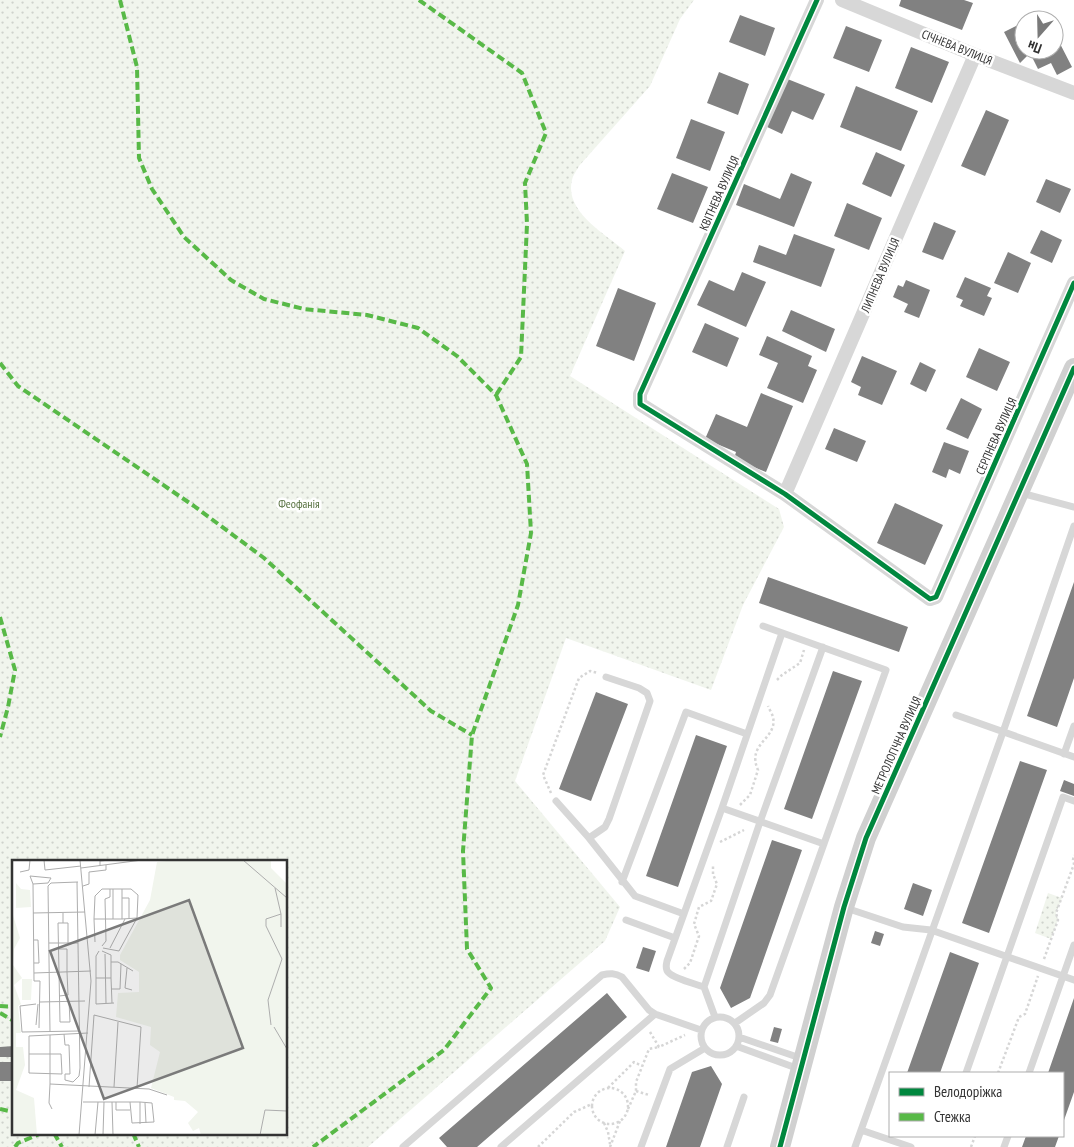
<svg xmlns="http://www.w3.org/2000/svg" width="1074" height="1147" viewBox="0 0 1074 1147" font-family="'PT Sans Narrow',sans-serif">
<style>
.park{fill:url(#park-dots);fill-rule:evenodd}
.building{fill:#818181}
.lines{fill:none;stroke-linecap:round;stroke-linejoin:round}
.path{stroke:#d6d6d6;stroke-width:2.5;stroke-dasharray:2.5 2.5;stroke-linecap:butt}
.lane{stroke:#d7d7d7;stroke-width:7}
.street{stroke:#d7d7d7;stroke-width:14}
.secondary{stroke:#d0d0d0;stroke-width:20}
.quiet{stroke:#58b947;stroke-width:4;stroke-dasharray:8 4;stroke-linecap:butt}
.cycleway-casing{stroke:#fff;stroke-width:8}
.cycleway{stroke:#00873e;stroke-width:5}
.labels{text-anchor:middle;dominant-baseline:central;stroke-width:5;stroke-linejoin:round;paint-order:stroke}
.street-label{font-size:12px;fill:#333;stroke:#fff}
.park-label{font-size:12px;fill:#56703f;stroke:#fff}
.inset-road{fill:none;stroke:#adadad;stroke-width:1}
.view{fill:#7a7a7a;fill-opacity:0.15;stroke:#7a7a7a;stroke-width:2.5}
.inset-edge{fill:none;stroke:#333;stroke-width:2.5}
</style>
<defs>
<pattern id="park-dots" width="8" height="8" patternUnits="userSpaceOnUse" patternTransform="scale(1.25)"><rect width="8" height="8" fill="#f1f5ed"/><path d="M2 2h.1M6 6h.1" fill="none" stroke="#cfd2cc" stroke-width="1.8" stroke-linecap="round"/></pattern>
</defs>
<rect width="100%" height="100%" fill="#fff"/>
<path class="park" d="M0,0H694L680,19L650,86L579,166C577,170 573,175 572,180C564,211 604,233 625,251L570,376L779,509L784,527L743,605L711,690L566,638L515,781L620,907L605,941L368,1147H0ZM14,861H286V1133H14Z
M1048,893L1062,898L1056,913L1058,920L1051,939L1035,933Z"/>
<path class="building" d="M901,0H964L973,3L962,30L899,6Z
M740,15L775,28L765,56L729,42Z
M1024,22V50H1054V32L1072,67L1057,75L1051,63L1038,69L1030,53L1020,63L1004,32Z
M846,26L882,40L869,72L833,58Z
M911,47L949,62L932,103L895,88Z
M719,72L749,84L738,115L707,103Z
M785,78L825,94L813,120L792,111L782,134L765,126Z
M856,86L918,111L901,151L840,127Z
M986,110L1009,120L985,176L961,166Z
M691,119L725,132L710,171L676,158Z
M876,152L905,165L891,197L862,184Z
M672,173L708,187L693,223L657,209Z
M791,173L812,182L794,227L736,205L744,184L780,199Z
M1046,179L1071,189L1060,213L1036,202Z
M847,203L882,218L869,250L834,236Z
M934,222L956,231L943,260L922,252Z
M1041,230L1062,240L1052,263L1030,253Z
M794,234L835,249L821,287L753,262L759,245L786,255Z
M1008,252L1031,263L1018,293L994,283Z
M742,272L766,282L746,327L697,305L709,280L734,291Z
M965,277L991,288L987,296L992,298L984,316L960,306L963,300L956,297Z
M906,280L930,290L919,318L904,312L908,304L893,297L898,285L903,287Z
M618,288L656,303L634,361L596,346Z
M791,310L835,329L826,352L782,331Z
M705,323L739,338L727,367L692,352Z
M767,336L812,356L808,366L817,370L803,403L767,388L778,363L759,355Z
M979,348L1010,362L997,391L966,377Z
M862,356L897,371L882,405L858,395L861,387L851,382Z
M920,362L936,370L926,392L910,384Z
M761,393L793,406L766,472L734,459L736,452L705,439L716,414L747,427Z
M961,398L982,409L968,439L946,429Z
M834,428L866,441L857,462L825,449Z
M944,442L969,451L960,474L949,469L946,478L932,472Z
M895,503L943,525L925,565L877,543Z
M768,577L908,627L899,652L759,603Z
M1074,582V678L1057,727L1027,716Z
M833,671L862,681L812,819L784,809Z
M596,692L628,704L591,801L559,789Z
M696,735L727,746L678,887L646,876Z
M1020,761L1047,770L989,933L962,923Z
M1064,780L1074,784V796L1060,791Z
M772,840L802,850L750,998L731,1008L720,988Z
M913,883L932,890L923,916L904,909Z
M875,931L884,934L880,946L871,943Z
M643,947L656,951L649,972L636,968Z
M950,952L979,963L940,1073H907Z
M607,993L627,1017L477,1147H447L439,1138Z
M1074,998V1092L1063,1123V1073H1048Z
M774,1027L782,1029L778,1043L770,1041Z
M14,1046V1057H0V1047Z
M0,1062H14V1081H0Z
M711,1066L722,1084L700,1147H666L692,1072Z
M1026,1136H1059L1055,1147H1022Z"/>
<g class="lines">
<path class="path" d="M777,680L782,675L800,663L804,650
M551,793L543,775L579,678L590,671L598,673
M740,805L750,795L758,770C746,743 778,739 773,717C772,713 769,709 768,706
M720,842L744,830
M1044,959L1058,920L1056,913L1074,864L1073,860L1074,855
M684,969L690,963L699,936L694,924L699,907L711,901L717,884L713,874V865
M650,1032L659,1047L685,1035
M998,1073L1019,1017L1025,1014L1038,976
M608,1088L634,1062L642,1066
M592 1106a18 18 0 1 1 36 0a18 18 0 1 1-36 0Z
M636,1091L649,1095
M628,1109L636,1091V1082L649,1049L659,1047
M604,1123L608,1132L610,1144
M538,1147L574,1112L592,1104
M610,1147L620,1121
M971,1147L975,1136"/>
<path class="lane" d="M1021,493L1074,507
M956,715L1074,757
M1064,754L1074,726
M556,801L589,838L635,896L684,914
M722,808L782,633
M589,838L605,827L609,819L650,701L647,693L639,688L606,677
M622,882L686,712L747,734
M846,908L903,927L931,930L1074,980
M626,920L675,938
M704,987C696,984 675,979 669,973C665,970 666,965 667,961L722,808L824,844
M701 1036a19 19 0 1 1 38 0a19 19 0 1 1-38 0Z
M715,1017L704,987L760,822L823,647
M735,1023L764,1003L770,995L886,670L763,626
M739,1037L803,1059
M736,1046L799,1069
M966,1073L1063,797L1074,801
M1029,1073L1074,945
M861,1130L911,1147
M403,1147L602,975C610,973 615,973 622,977L649,1010L655,1014L701,1030
M501,1147L655,1014
M641,1147L670,1069L705,1048
M727,1147L744,1097
M855,1147L1003,732L1074,526
M1004,1147L1008,1136"/>
<path class="street" d="M817,0L640,394V404L785,494L930,599L936,597L1074,283
M842,0L975,55L1074,93
M785,494L975,55"/>
<path class="secondary" d="M780,1147L844,907L866,838L1074,368"/>
<path class="quiet" d="M120,0L137,67L139,158L152,189L184,237L231,280L264,299L304,309L367,315L418,328L457,356L496,395L527,464L531,533L518,605L472,735L463,851L467,949L491,988L444,1050L313,1147
M419,0L522,73L546,133L525,183L527,224L521,357L496,395
M0,363L18,386L194,506L264,558L431,711L472,735
M0,617L15,670L8,707L0,737
M0,1006L14,1007
M0,1013L14,1021
M0,1109L14,1112
M54,1133L62,1147
M133,1133L139,1147
M15,1147L18,1143L42,1133"/>
<g class="cycleway-casing">
<path id="cycleway" d="M817,0L640,394V404L785,494L930,599L936,597L1074,283
M780,1147L844,907L866,838L1074,368"/>
</g>
<use href="#cycleway" class="cycleway"/>
</g>
<g class="labels">
<g class="street-label">
<text transform="translate(957 47) rotate(22)">СІЧНЕВА ВУЛИЦЯ</text>
<text transform="translate(719 193) rotate(-66)">КВІТНЕВА ВУЛИЦЯ</text>
<text transform="translate(880 275) rotate(-67)">ЛИПНЕВА ВУЛИЦЯ</text>
<text transform="translate(996 436) rotate(-66)">СЕРПНЕВА ВУЛИЦЯ</text>
<text transform="translate(896 745) rotate(-66)">МЕТРОЛОГІЧНА ВУЛИЦЯ</text>
</g>
<g class="park-label">
<text x="299" y="503">Феофанія</text>
</g>
</g>
<g transform="translate(12 860)">
<rect width="275" height="275" fill="#fff"/>
<path d="M0,52L8,78L2,89L1,105L10,118L2,125L9,144L6,146L9,173H4V187H11L13,205L4,230L22,238L25,275H0Z" fill="#f1f5ed"/>
<path d="M164,0H259V8L275,24V275H189L187,268L181,271L176,263L186,252L173,241L162,240V237L139,228L148,192L138,185L139,167L104,157L106,133L127,132V112L108,100V95L138,40L145,2ZM4,23L9,29L18,30L19,47L4,48ZM10,119H20L19,140H10Z" fill="#f1f5ed"/>
<path class="inset-road" d="M32,0L33,10L69,6M231,0L275,38M88,6V1L98,0M69,8L130,0M8,12L17,10L18,0M21,24L18,16L39,18L36,23L21,24L22,121H28L27,168M71,26L77,24V12L94,10V5M263,28L269,54M110,29H119L126,35L125,58M110,38H117V58M21,53L73,52M51,53V63H46L48,162H53M82,59L83,36L90,29H110V59H82L83,82M101,59V29M51,63H56V83M22,80H26L27,103H22M37,83H66M90,86L94,81L93,39L98,37V29M91,88L107,91L125,58L110,59M98,88L113,59M47,89H55V112L56,135L47,136M87,91L84,96V144L102,143M93,94L94,143M99,102H106L121,111M115,108L113,128L120,130M22,113L79,111M84,118H99V95L90,91M99,118L100,143M99,129H108L109,104M28,142L73,141M24,144L8,146L10,172L67,171M53,162H58L57,141M24,165L26,144M259,165L256,140L270,99L254,66V59L269,54V67M262,167L275,189M38,172L36,26L39,23L66,22M52,174L53,185H57L58,214H53V220L61,222L67,216L68,208L65,22M17,194H49L50,214L17,213V176L76,173M38,224V175M77,227L82,155L129,167L125,228M102,227L106,162M71,242H128L140,243L142,262L120,263L118,242M100,242L101,275M104,242V250H118M128,242V264M133,243L134,263M40,249L37,243L38,224L137,229L155,235M67,275L79,121L68,0M83,275L86,242M91,275L92,242M248,275L253,250L275,251"/>
<path class="view" d="M177,40L231,188L92,239L38,91Z"/>
<rect width="275" height="275" class="inset-edge"/>
</g>
<rect x="889" y="1072" width="175" height="65" fill="#ffffff" stroke="#adadad"/>
<rect x="899" y="1088" width="25" height="8" fill="#00873e" stroke="#adadad"/>
<text x="934" y="1097" font-size="15" fill="#333333">Велодоріжка</text>
<rect x="899" y="1113" width="25" height="8" fill="#58b947" stroke="#adadad"/>
<text x="934" y="1122" font-size="15" fill="#333333">Стежка</text>
<g transform="translate(1039 35) rotate(200)"><circle r="24" fill="#ffffff" stroke="#adadad"/>
<path d="M0-4L9 19L0 12L-9 19Z" fill="#7a7a7a"/>
<text y="-8" font-size="14" font-weight="bold" text-anchor="middle" fill="#333333">Пн</text>
</g>
</svg>
